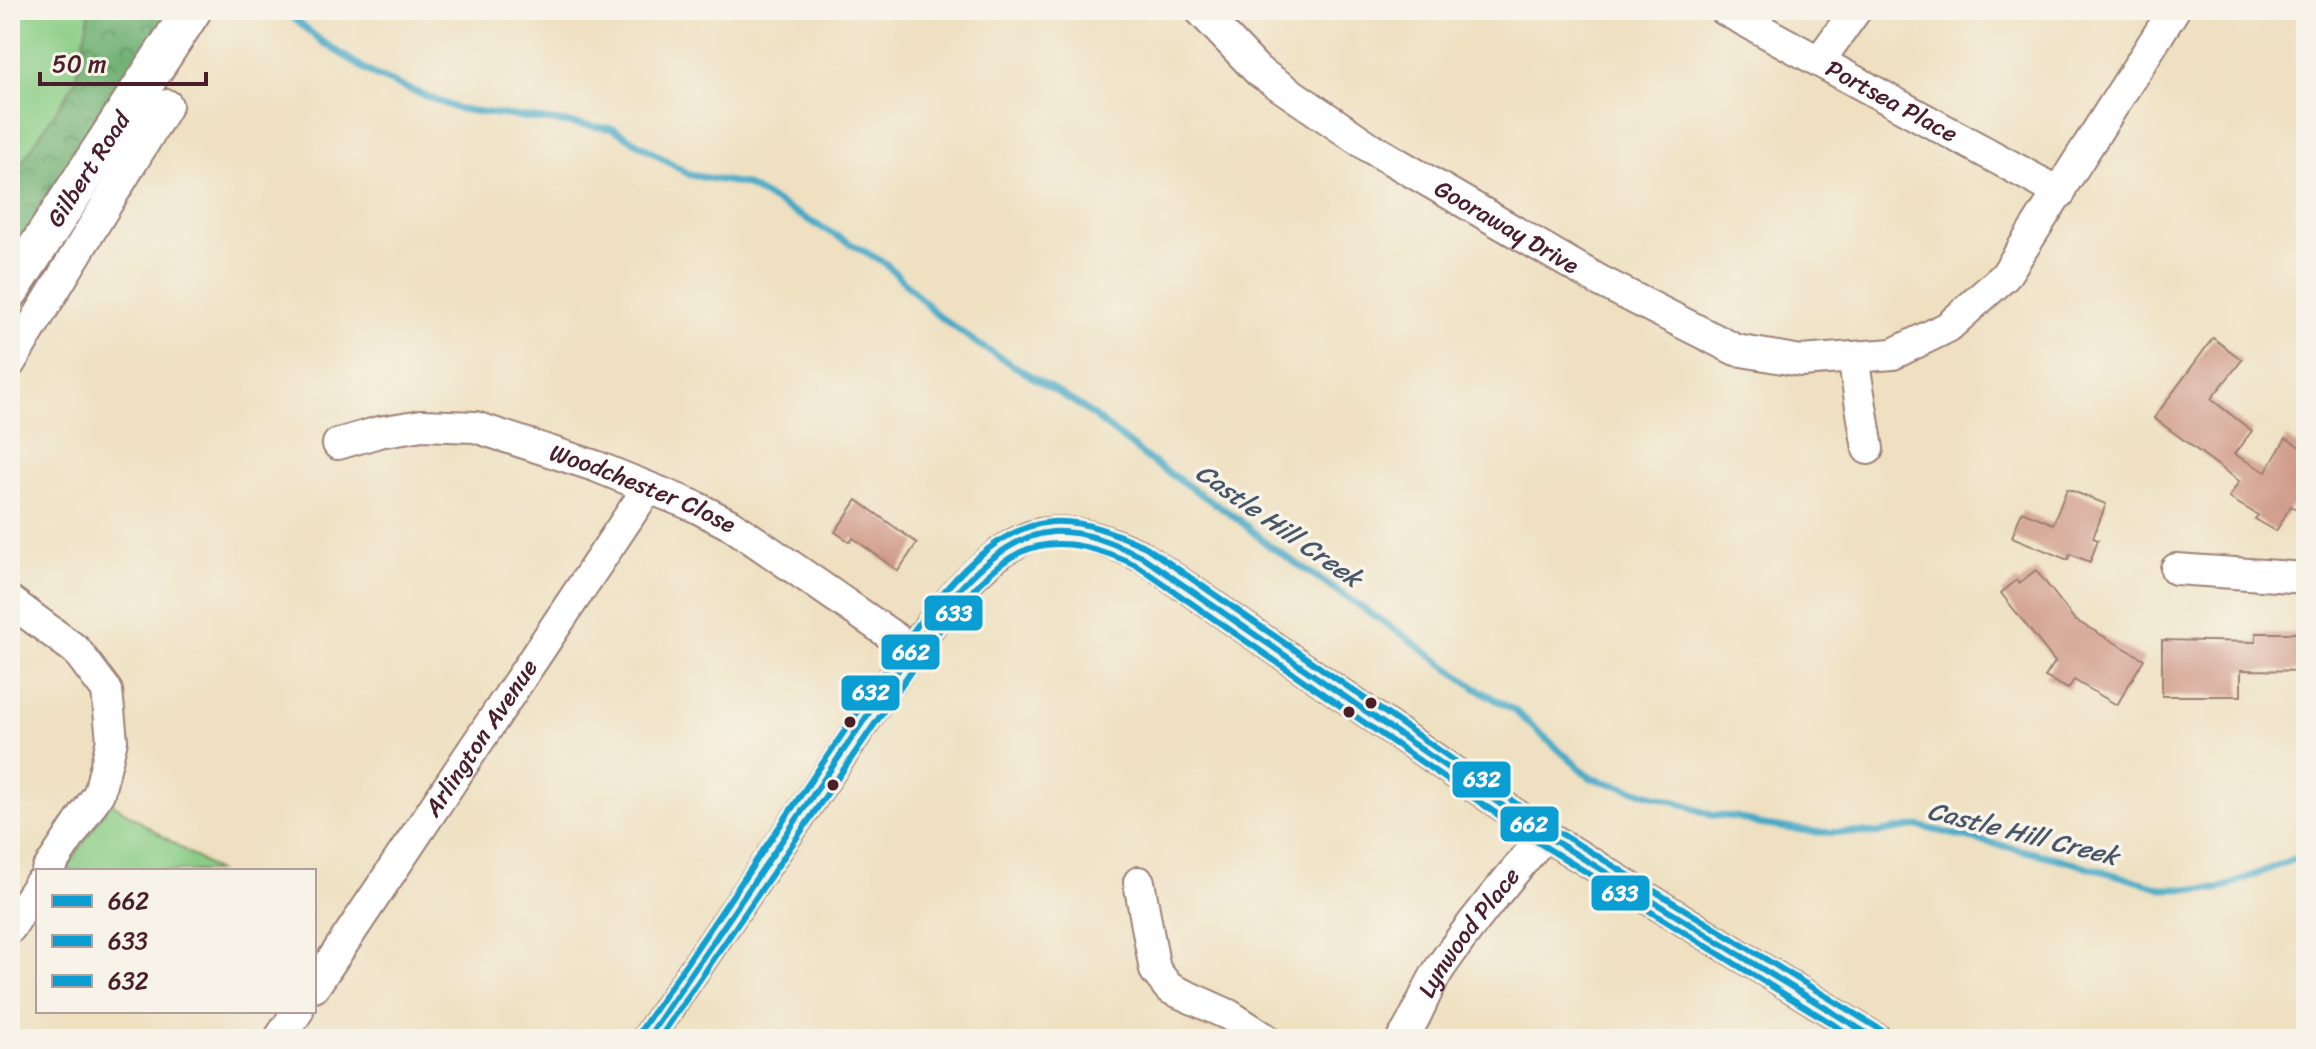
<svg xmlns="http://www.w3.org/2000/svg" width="2316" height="1049" viewBox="0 0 2316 1049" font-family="Sriracha,sans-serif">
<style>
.forest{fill:url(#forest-crowns);stroke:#5c684f;stroke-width:2}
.park{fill:#8acd86;stroke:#6a7658;stroke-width:2}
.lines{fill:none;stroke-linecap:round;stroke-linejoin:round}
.stream{stroke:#46a9c6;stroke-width:7}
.building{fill:#d09a88}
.minor-casing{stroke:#9c8076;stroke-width:34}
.major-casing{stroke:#9c8076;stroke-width:42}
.minor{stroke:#fff;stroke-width:30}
.major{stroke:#fff;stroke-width:38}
.bus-1-casing{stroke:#f7f3e8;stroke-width:12}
.bus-2-casing{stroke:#f7f3e8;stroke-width:12}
.bus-3-casing{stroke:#f7f3e8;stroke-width:12}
.bus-1{stroke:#0b9ed2;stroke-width:6}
.bus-2{stroke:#0b9ed2;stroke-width:6}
.bus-3{stroke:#0b9ed2;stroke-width:6}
.bus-dot{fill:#4a1f2b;stroke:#f7f3e8;stroke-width:3}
.labels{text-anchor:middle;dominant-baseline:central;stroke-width:7;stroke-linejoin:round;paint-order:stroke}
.street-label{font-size:24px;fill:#4a1f2b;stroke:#f7f3e8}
.water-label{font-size:26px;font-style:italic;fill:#485669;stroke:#f7f3e8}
.line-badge{stroke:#f7f3e8;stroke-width:3}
.badge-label{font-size:22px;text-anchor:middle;font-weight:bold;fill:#fff}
</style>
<defs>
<pattern id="forest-crowns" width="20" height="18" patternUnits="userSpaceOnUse" patternTransform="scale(2)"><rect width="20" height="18" fill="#6fb073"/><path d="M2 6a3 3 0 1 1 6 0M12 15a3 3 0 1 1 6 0" fill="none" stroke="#5d8f5f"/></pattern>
</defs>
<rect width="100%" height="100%" fill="#f7f3e8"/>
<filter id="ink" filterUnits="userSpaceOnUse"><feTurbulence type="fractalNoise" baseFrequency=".0125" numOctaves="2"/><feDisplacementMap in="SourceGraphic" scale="16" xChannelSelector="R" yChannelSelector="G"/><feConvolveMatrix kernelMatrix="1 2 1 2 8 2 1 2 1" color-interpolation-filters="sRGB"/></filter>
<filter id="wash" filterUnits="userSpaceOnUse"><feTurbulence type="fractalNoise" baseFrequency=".006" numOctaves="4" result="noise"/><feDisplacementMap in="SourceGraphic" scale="32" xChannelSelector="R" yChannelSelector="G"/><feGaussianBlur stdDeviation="1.8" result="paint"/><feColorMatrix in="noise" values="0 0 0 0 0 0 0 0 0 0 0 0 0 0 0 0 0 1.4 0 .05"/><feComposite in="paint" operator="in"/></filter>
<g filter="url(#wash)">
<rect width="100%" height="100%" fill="#eee0c0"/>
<path class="forest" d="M10,10H170L10,259Z"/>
<path class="park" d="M10,10H90L75,82L10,180Z
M110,802L217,871H65Z"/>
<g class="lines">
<path class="stream" d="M283,10L321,41L376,76L458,109L614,129L690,175L744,184L885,263L936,314L978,344L1082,407L1151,461L1238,519L1267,544L1409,639L1477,689L1515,711L1591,778L1677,802L1711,815L1737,817L1758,824L1816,832L1876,833L1918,826L2060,859L2165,889H2219L2306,854"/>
</g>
<g id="blocks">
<path class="building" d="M2213,338L2242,360L2211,399L2252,431L2234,454L2266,472L2286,438L2306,451V515L2291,506L2276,531L2255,519L2258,515L2229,498L2239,481L2154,418Z
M2067,489L2106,504L2093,538L2098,540L2090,562L2070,554L2068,560L2012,537L2022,511L2053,524Z
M857,500L917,543L898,571L853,538L850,542L835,532Z
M2036,570L2075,620L2144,659L2117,705L2074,680L2068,689L2045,677L2055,662L2001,593L2017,580L2019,583Z
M2256,633H2306V671L2241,670V696H2162V640L2256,642Z"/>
</g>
</g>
<g filter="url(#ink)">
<use href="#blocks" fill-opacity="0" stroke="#9c8076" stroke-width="2"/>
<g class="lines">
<g class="minor-casing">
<g id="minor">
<path id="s1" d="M1200,10L1258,71L1371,148L1600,281L1736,350L1801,361L1893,354L1948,327L2005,276L2174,10"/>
<path id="s2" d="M1725,10L2060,193"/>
<path d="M1820,60L1856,10"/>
<path d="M1853,357L1868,449"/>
<path d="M10,363L167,105"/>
<path id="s3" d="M338,444L379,432L422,425L475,427L595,466L694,506L733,526L914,651"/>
<path d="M2176,569L2306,578"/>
<path d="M10,601L76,650L107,691L112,740L99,793L47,871"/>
<path d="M1139,882L1155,970L1169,988L1229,1015L1266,1039"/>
<path d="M10,928L38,885"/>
<path id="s4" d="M314,987L648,488"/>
<path d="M279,1039L298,1011"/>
<path d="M647,1039C715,941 781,842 849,744C892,682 956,569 1024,539C1062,522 1107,540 1141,556L1545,835L1876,1039"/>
<path id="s5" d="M1402,1039C1418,1017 1425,990 1440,968C1472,921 1509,878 1545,835"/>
</g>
</g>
<g class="major-casing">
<g id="major">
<path id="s6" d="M10,290L192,10"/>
</g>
</g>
<use href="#minor" class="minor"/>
<use href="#major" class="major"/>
<g class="bus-1-casing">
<path id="bus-1" d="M647,1039L905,660C938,614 990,537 1052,532C1083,530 1113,543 1141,556L1545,835L1876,1039"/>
</g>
<g class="bus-2-casing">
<path id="bus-2" d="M659,1039L935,636C999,555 1032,517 1136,565L1539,843L1857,1039"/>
</g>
<g class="bus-3-casing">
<path id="bus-3" d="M639,1033L897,654C932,605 985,527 1052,522C1085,520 1117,534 1146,547L1550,827L1881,1030"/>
</g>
<use href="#bus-1" class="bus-1"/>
<use href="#bus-2" class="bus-2"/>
<use href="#bus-3" class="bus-3"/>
</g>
</g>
<g class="bus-dot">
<circle cx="1371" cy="703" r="7"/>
<circle cx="1349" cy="712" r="7"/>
<circle cx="850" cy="722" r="7"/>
<circle cx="833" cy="785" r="7"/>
</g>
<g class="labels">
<g class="street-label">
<text stroke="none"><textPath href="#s2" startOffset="190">Portsea Place</textPath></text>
<text stroke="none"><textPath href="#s6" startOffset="144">Gilbert Road</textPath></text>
<text stroke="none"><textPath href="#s1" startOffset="378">Gooraway Drive</textPath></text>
<text stroke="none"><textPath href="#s3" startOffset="318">Woodchester Close</textPath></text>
<text stroke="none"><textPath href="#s4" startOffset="300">Arlington Avenue</textPath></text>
<text stroke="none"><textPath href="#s5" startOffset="126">Lynwood Place</textPath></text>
</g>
<g class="water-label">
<text transform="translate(1279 525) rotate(35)">Castle Hill Creek</text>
<text transform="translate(2023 833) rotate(14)">Castle Hill Creek</text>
</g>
</g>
<g class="line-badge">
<rect x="923" y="594" width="61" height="38" rx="8" fill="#0b9ed2"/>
<rect x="880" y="633" width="61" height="38" rx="8" fill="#0b9ed2"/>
<rect x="840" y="674" width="61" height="38" rx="8" fill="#0b9ed2"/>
<rect x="1451" y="760" width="61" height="39" rx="8" fill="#0b9ed2"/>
<rect x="1499" y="805" width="61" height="38" rx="8" fill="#0b9ed2"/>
<rect x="1590" y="874" width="61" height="38" rx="8" fill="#0b9ed2"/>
</g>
<g class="badge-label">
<text x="954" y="621">633</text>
<text x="911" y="660">662</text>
<text x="871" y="700">632</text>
<text x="1482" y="787">632</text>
<text x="1529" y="832">662</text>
<text x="1620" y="901">633</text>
</g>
<rect width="2316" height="1049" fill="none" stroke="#f7f3e8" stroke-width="40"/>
<rect x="36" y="869" width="280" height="144" fill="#f7f3e8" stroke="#b29e9c" stroke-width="2"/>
<rect x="52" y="895" width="40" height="12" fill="#0b9ed2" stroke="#b29e9c" stroke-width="2"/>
<text x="108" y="909" font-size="24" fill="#4a1f2b">662</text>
<rect x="52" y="935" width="40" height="12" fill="#0b9ed2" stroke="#b29e9c" stroke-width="2"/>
<text x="108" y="949" font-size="24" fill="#4a1f2b">633</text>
<rect x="52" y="975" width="40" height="12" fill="#0b9ed2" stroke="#b29e9c" stroke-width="2"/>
<text x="108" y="989" font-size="24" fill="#4a1f2b">632</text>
<path d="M40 72v12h166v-12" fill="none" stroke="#4a1f2b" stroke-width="4"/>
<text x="52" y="72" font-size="24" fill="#4a1f2b" stroke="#f7f3e8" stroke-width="6" paint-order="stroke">50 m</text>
</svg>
